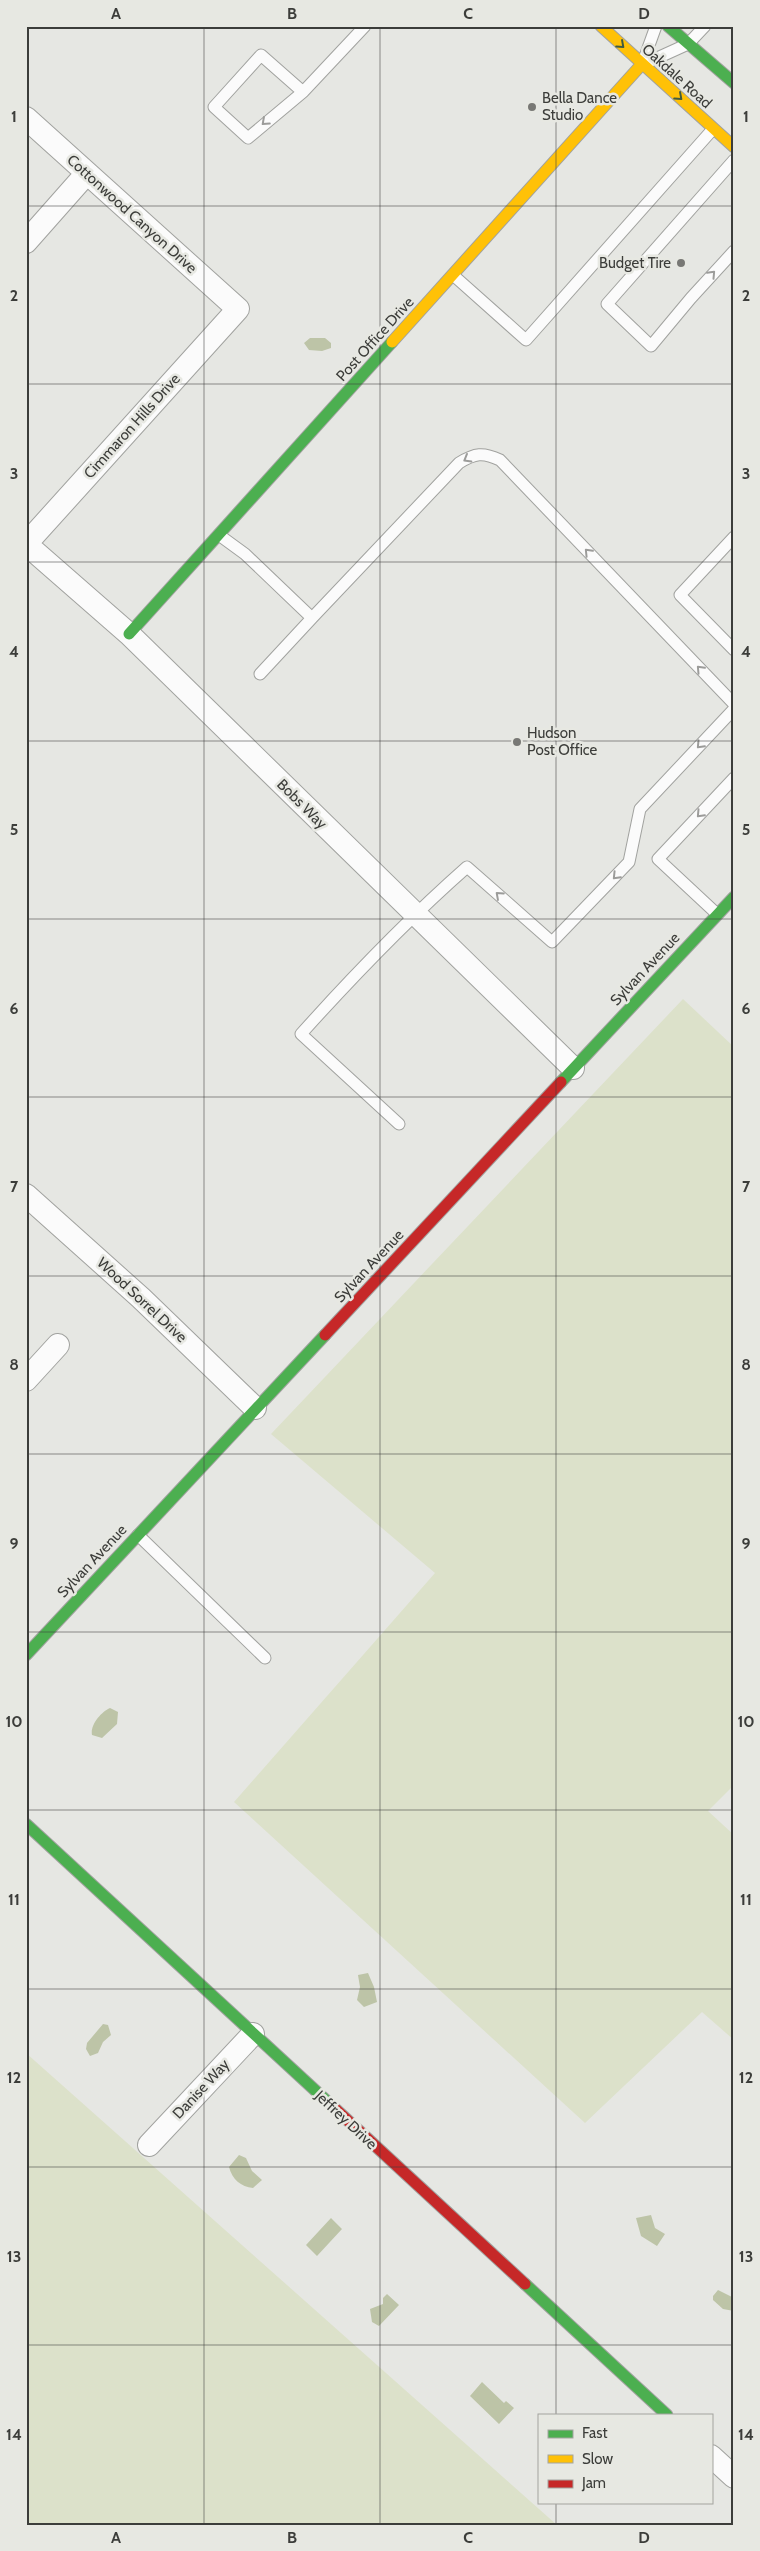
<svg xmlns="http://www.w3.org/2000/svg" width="760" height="2551" viewBox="0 0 760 2551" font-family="Cabin,sans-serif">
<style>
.green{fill:#dce1ca}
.water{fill:#bdc4a7}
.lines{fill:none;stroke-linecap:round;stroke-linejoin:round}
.lane-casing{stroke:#a1a29f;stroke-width:13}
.street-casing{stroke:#a1a29f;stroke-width:24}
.fast-casing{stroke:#a1a29f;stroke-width:13}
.slow-casing{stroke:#a1a29f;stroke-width:13}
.jam-casing{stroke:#a1a29f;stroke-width:13}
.lane{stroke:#fbfbfb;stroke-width:11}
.street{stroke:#fbfbfb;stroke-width:22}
.fast{stroke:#4caf50;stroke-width:11}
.slow{stroke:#ffc107;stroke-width:11}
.jam{stroke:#c62828;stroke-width:11}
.oneway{stroke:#405a40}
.oneway2{stroke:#9c9c9a}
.grid{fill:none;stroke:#3c3d3a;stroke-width:1;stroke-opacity:0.55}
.poi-dot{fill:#787875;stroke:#e7e8e2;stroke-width:2}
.labels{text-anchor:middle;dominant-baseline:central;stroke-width:5;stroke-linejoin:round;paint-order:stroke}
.street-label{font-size:15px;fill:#3c3d3a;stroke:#e7e8e2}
.poi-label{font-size:15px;fill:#3c3d3a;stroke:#e7e8e2;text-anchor:start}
.neatline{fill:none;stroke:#3c3d3a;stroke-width:2}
.grid-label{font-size:16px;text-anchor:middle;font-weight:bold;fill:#3c3d3a}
</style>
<rect width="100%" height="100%" fill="#e6e7e3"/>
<path class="green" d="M683,999L734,1047V1785L708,1811L734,1835V2040L702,2012L585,2123L234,1802L435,1573L271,1434Z
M26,2053L557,2525H26Z"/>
<path class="water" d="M310,338H325L331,343V348L322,351L309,350L304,343Z
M110,1708L118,1712L117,1724L102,1738L92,1735C90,1725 101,1712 110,1708Z
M368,1973L374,1987L377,2002L364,2007L357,2000L360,1987L358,1975Z
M103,2024L108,2025L111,2035L103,2042L98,2053L90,2056L86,2049L87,2043Z
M239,2155L246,2158L252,2171L262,2180L253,2188C241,2187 232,2179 229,2167Z
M651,2215L655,2228L665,2234L657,2246L641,2236L636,2218Z
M331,2218L342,2229L317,2256L306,2245Z
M718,2290L734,2298V2311L723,2309L713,2300V2296Z
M387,2294L399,2305L379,2326L372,2322L370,2309L383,2304V2298Z
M482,2382L504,2403L506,2401L514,2408L499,2424L470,2396Z"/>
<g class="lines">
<g class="lane-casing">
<path id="lane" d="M643,62L656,26
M644,64L688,44L705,26
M303,92L261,55L214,107L248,138L303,92L365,26
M734,160L607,304L651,346L691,298L734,251
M453,275L526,340L713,129
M219,535L245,554L312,618L459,463C475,453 483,452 500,460L734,704
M734,537L680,595L734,650
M260,674L312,618
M717,914L658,859L734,778
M399,1124L301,1034C354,975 408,919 467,867L552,942L629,862L640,809L734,709
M138,1535L265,1658"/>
</g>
<g class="street-casing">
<path id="street" d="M26,118L238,309L26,544
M26,242L87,173
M26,544L129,634L573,1068
M26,1195L141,1298L255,1408
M26,1380L58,1345
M149,2145L253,2034
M711,2456L734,2477"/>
</g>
<g class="fast-casing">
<path id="fast" d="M668,26L734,83
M129,634L392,342
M561,1082L734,897
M26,1655L325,1335
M26,1824L330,2104
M525,2284L667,2415"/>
</g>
<g class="slow-casing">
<path id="slow" d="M601,26L734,147
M392,342L642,64"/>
</g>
<g class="jam-casing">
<path id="jam" d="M325,1335L561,1082
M330,2104L525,2284"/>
</g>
<use href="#lane" class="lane"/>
<use href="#street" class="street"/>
<use href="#fast" class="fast"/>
<use href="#slow" class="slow"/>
<use href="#jam" class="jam"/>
</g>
<defs><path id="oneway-chevron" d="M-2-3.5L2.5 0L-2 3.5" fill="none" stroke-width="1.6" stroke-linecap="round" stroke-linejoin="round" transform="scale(1.25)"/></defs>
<g class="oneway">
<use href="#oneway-chevron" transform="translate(621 45) rotate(42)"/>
<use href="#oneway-chevron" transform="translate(679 97) rotate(42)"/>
</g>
<g class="oneway2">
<use href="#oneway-chevron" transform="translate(265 122) rotate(138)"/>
<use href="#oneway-chevron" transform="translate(712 274) rotate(-47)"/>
<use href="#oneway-chevron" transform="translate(467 459) rotate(150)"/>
<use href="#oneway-chevron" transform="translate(588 552) rotate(-134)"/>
<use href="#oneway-chevron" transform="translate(700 669) rotate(-133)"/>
<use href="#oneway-chevron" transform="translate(700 745) rotate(133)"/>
<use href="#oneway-chevron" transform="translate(700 814) rotate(133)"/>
<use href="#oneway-chevron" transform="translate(616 876) rotate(134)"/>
<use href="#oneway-chevron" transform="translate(499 895) rotate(-138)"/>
</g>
<path class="grid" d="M204,26V2525M380,26V2525M556,26V2415M26,206H734M26,384H734M26,562H734M26,741H734M26,919H734M26,1097H734M26,1276H734M26,1454H734M26,1632H734M26,1810H734M26,1989H734M26,2167H734M26,2345H734M556,2502V2525"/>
<g class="poi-dot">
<circle cx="532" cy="107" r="5"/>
<circle cx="681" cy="263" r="5"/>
<circle cx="517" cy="742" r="5"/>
</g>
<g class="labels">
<g class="street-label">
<text transform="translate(677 76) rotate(42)">Oakdale Road</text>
<text transform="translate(132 214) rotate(42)">Cottonwood Canyon Drive</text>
<text transform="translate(375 339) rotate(-48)">Post Office Drive</text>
<text transform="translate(132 426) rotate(-48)">Cimmaron Hills Drive</text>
<text transform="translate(302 804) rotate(45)">Bobs Way</text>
<text transform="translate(645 969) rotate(-47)">Sylvan Avenue</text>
<text transform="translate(369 1266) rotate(-47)">Sylvan Avenue</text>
<text transform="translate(142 1300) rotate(43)">Wood Sorrel Drive</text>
<text transform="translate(92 1561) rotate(-47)">Sylvan Avenue</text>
<text transform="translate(201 2089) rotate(-47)">Danise Way</text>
<text transform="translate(346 2120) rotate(43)">Jeffrey Drive</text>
</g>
<g class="poi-label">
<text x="542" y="98">Bella Dance<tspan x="542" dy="17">Studio</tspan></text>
<text x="671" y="263" text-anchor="end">Budget Tire</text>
<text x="527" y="733">Hudson<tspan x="527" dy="17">Post Office</tspan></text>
</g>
</g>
<rect width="760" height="2551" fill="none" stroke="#e7e8e2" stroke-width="55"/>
<rect x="538" y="2414" width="175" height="90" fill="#e7e8e2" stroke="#a3a49f"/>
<rect x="548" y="2430" width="25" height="8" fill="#4caf50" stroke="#a3a49f"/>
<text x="582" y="2438" font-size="15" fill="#3c3d3a">Fast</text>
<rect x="548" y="2455" width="25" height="8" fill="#ffc107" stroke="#a3a49f"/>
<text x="582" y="2464" font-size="15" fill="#3c3d3a">Slow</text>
<rect x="548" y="2480" width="25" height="8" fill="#c62828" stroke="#a3a49f"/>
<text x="582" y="2488" font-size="15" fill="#3c3d3a">Jam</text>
<rect x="28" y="28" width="704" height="2496" class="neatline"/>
<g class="grid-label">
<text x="116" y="19">A</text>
<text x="292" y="19">B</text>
<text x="468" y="19">C</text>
<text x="644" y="19">D</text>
<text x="14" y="122">1</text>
<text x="746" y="122">1</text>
<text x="14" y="301">2</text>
<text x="746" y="301">2</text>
<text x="14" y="479">3</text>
<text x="746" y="479">3</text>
<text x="14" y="657">4</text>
<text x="746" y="657">4</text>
<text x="14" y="835">5</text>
<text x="746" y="835">5</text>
<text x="14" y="1014">6</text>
<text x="746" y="1014">6</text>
<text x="14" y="1192">7</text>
<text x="746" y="1192">7</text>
<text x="14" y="1370">8</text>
<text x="746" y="1370">8</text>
<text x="14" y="1549">9</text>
<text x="746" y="1549">9</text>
<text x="14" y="1727">10</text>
<text x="746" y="1727">10</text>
<text x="14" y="1905">11</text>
<text x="746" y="1905">11</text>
<text x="14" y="2083">12</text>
<text x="746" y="2083">12</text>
<text x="14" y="2262">13</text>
<text x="746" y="2262">13</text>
<text x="14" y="2440">14</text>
<text x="746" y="2440">14</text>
<text x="116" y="2543">A</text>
<text x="292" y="2543">B</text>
<text x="468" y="2543">C</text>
<text x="644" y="2543">D</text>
</g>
</svg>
